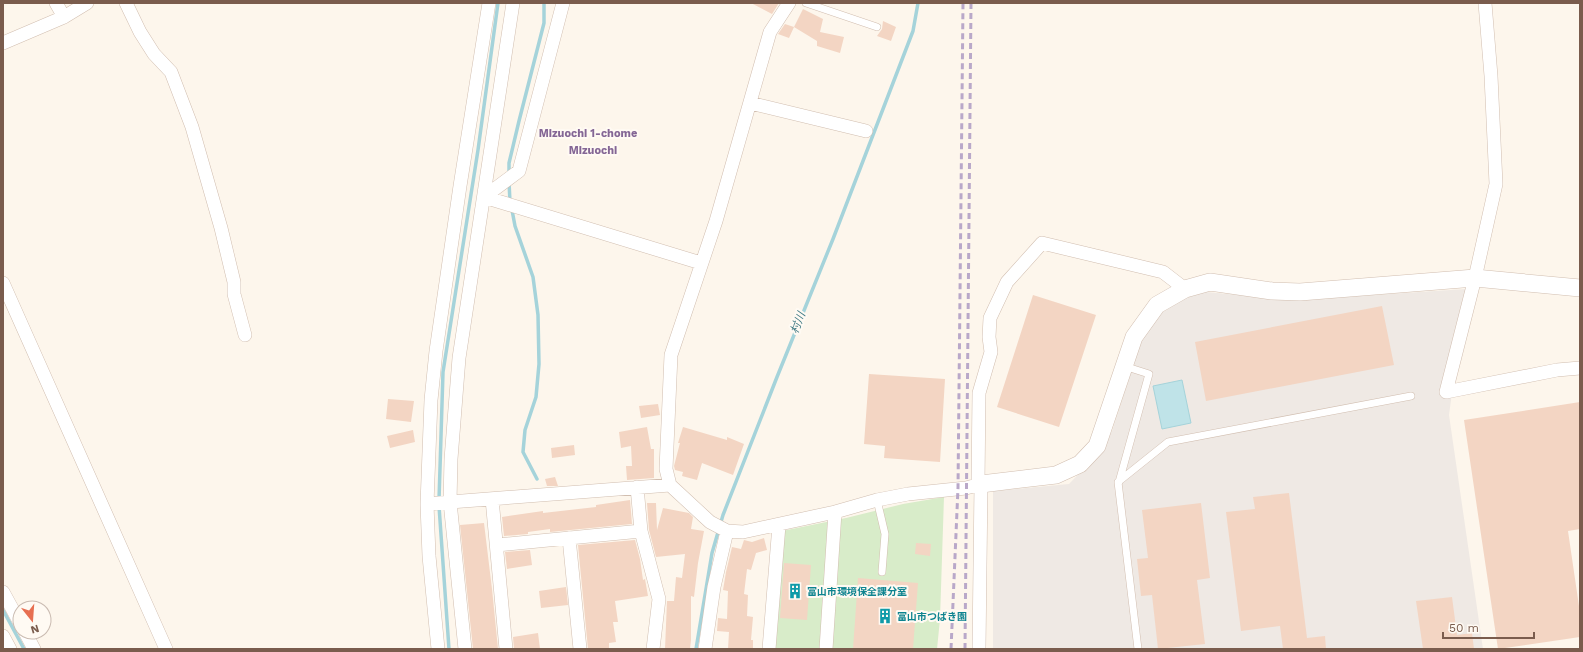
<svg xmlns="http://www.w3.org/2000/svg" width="1583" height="652" viewBox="0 0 1583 652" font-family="'Work Sans','Noto Sans JP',sans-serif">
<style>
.industrial{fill:#efe9e4}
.green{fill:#d8ecc9}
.water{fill:#bfe3e8;stroke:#a5d3da}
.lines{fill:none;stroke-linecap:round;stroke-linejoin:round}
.stream{stroke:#a5d3da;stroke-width:3.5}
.building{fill:#f3d5c3}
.service-casing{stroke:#d1beb0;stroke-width:8}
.minor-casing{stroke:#d1beb0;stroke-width:14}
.tertiary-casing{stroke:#d1beb0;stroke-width:18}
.service{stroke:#fff;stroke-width:7}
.minor{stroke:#fff;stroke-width:13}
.tertiary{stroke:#fff;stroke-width:17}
.rail{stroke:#b9a8c9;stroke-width:3;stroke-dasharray:6 4;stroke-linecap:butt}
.labels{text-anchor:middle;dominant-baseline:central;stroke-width:4;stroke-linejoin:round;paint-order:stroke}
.culture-label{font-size:10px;font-weight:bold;fill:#0d838f;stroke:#fffaf3;text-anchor:start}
.neighbourhood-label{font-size:11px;font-weight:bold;fill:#846695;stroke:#fffaf3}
.water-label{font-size:11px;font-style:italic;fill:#437c86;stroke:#fffaf3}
</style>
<rect width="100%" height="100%" fill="#fdf6ec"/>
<path class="industrial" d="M1466,289L1449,415L1483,649H993V491L1069,484L1096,456L1112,431L1142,339L1158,315L1186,298L1206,292L1295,300Z"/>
<path class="green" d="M944,497L940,619L937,649H773L782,531L846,518L903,504Z"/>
<path class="water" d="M1182,380L1191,423L1162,429L1153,386Z"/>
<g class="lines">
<path class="stream" d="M509,174V163L519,121L544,23V3
M509,182L510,202
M512,210L515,226L533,277L538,315L539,364L536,397L525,430L523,452L537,479
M439,500L443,372L478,150L498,3
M439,506L449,649
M3,610L24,649
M696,649L712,553L723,515L777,377L833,239L913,31L918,3"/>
</g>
<path class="building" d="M751,3H779L772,14Z
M803,9L823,19L820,32L844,37L840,53L817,46V41L794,27Z
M883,21L896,27L891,41L877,36L882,29Z
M785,24L794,27L789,38L778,34Z
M1033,295L1096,315L1059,427L997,407Z
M1382,306L1394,365L1206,401L1195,342Z
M869,374L945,379L940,462L884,458L885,446L864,444Z
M388,399L414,401L411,422L386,419Z
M1580,402V529L1568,531L1580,613V637L1498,649L1464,420Z
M658,404L660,415L641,418L639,406Z
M647,427L651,449H654V478L627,480L626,466H632L631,446L621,448L619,432Z
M683,427L727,440V437L744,444L733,475L702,463L697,480L682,476L683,472L675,470L674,466L680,443H678Z
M413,430L415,442L390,448L387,436Z
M574,445L575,455L552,458L551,448Z
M555,477L558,486H547L545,479Z
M1289,493L1307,638L1325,636L1326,649H1283L1280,626L1241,631L1226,512L1255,509L1253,497Z
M630,500L632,524L550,532V529L528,532V534L504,536L502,517L543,511V513L596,507V505Z
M647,503H656L657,530L663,508L689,513L693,517L691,529L704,531L698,563L694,597L691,596V640L690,649H665L667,601H674L676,577L682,578L685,554L656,557L649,530Z
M1201,503L1210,578L1197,580L1205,644L1158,649L1152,595L1141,596L1137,559L1148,558L1142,510Z
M484,523L492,589L498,649H473L460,525Z
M764,538L767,550L756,553L751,570L747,569L744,594L748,595L747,616L753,617L751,640H753V649H728L729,632L717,631L718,618L727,619L728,591L723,590L726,572L732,547L741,549L744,540L752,542Z
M635,540L640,559L643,580L645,579L648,596L615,601L618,622H613L616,642L609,643V649H588L578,545Z
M916,543L931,544L930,556L915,554Z
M530,550L532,565L507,569L505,552Z
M784,563L811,565L807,620L780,618Z
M858,578L918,583L913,649H853Z
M566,587L568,605L541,608L539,591Z
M1452,597L1457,635L1472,633L1474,649H1423L1416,601Z
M538,633L540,649H514L513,637Z"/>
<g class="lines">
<g class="service-casing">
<path id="service" d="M806,3L877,27
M1119,482L1149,374L1124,366
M877,500L885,534L882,572
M1138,649L1118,482L1168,442L1411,396"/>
</g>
<g class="minor-casing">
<path id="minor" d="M56,3L64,17
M126,3L140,32L154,54L171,72L192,127L221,228L234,282V294L245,335
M513,3L459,358L451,459L450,502L670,485
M563,3L519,171L484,197L701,263
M789,3L770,32L716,221L671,355L666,469L670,485L710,522L727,531L743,532L835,512L877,500L908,494L966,488L981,484L979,649
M1485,3L1491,76L1496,184L1475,278L1446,392L1557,370L1580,368
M3,43L64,17L87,3
M750,103L866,131
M3,283L166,649
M978,484L979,393L991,352L989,337L990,318L1007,282L1042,243L1163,272L1185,289
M637,487L641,531L659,599L653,649
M492,499L506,649
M427,504L431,400L436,351L460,186L489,3
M569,538L580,649
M497,545L641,531
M3,592L20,623
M25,632L34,649
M3,636L10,649
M438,649L429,556L427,504L450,502L465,649
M705,649L714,587L727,531
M769,649L779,525
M826,649L835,512"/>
</g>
<g class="tertiary-casing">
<path id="tertiary" d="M981,484L1056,475L1080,464L1097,446L1134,337L1157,305L1185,289L1210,282L1272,291L1300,292L1475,278L1580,288"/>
</g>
<use href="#service" class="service"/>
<use href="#minor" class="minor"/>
<use href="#tertiary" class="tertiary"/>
<path class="rail" d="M951,649L958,488L963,3
M965,649L971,3"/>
</g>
<defs>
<g id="building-bare" transform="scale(1.2)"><path d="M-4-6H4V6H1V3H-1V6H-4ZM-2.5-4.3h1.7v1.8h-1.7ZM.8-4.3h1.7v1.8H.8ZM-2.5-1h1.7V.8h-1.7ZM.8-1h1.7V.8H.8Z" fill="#0f9aa8" stroke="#fffaf3" stroke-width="2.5" paint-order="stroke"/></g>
</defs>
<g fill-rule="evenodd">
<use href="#building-bare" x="795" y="591"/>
<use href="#building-bare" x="885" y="616"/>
</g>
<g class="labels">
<g class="culture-label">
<text x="807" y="591">富山市環境保全課分室</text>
<text x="897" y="616">富山市つばき園</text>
</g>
<g class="neighbourhood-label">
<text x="588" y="133">Mizuochi 1-chome</text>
<text x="593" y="150">Mizuochi</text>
</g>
<g class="water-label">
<text transform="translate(798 323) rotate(-69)">村川</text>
</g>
</g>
<rect width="1583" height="652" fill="none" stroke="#7a5c4d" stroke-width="8"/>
<g transform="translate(32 620) rotate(163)"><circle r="19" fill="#fffaf3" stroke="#cabbb1"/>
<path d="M0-3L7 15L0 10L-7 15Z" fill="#e76f51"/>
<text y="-6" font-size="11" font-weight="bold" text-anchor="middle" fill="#7a5c4d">N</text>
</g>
<path d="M1443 632v6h91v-6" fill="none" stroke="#7a5c4d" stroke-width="2"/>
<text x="1449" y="632" font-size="12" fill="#7a5c4d" stroke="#fffaf3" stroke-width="3" paint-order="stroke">50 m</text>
</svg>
